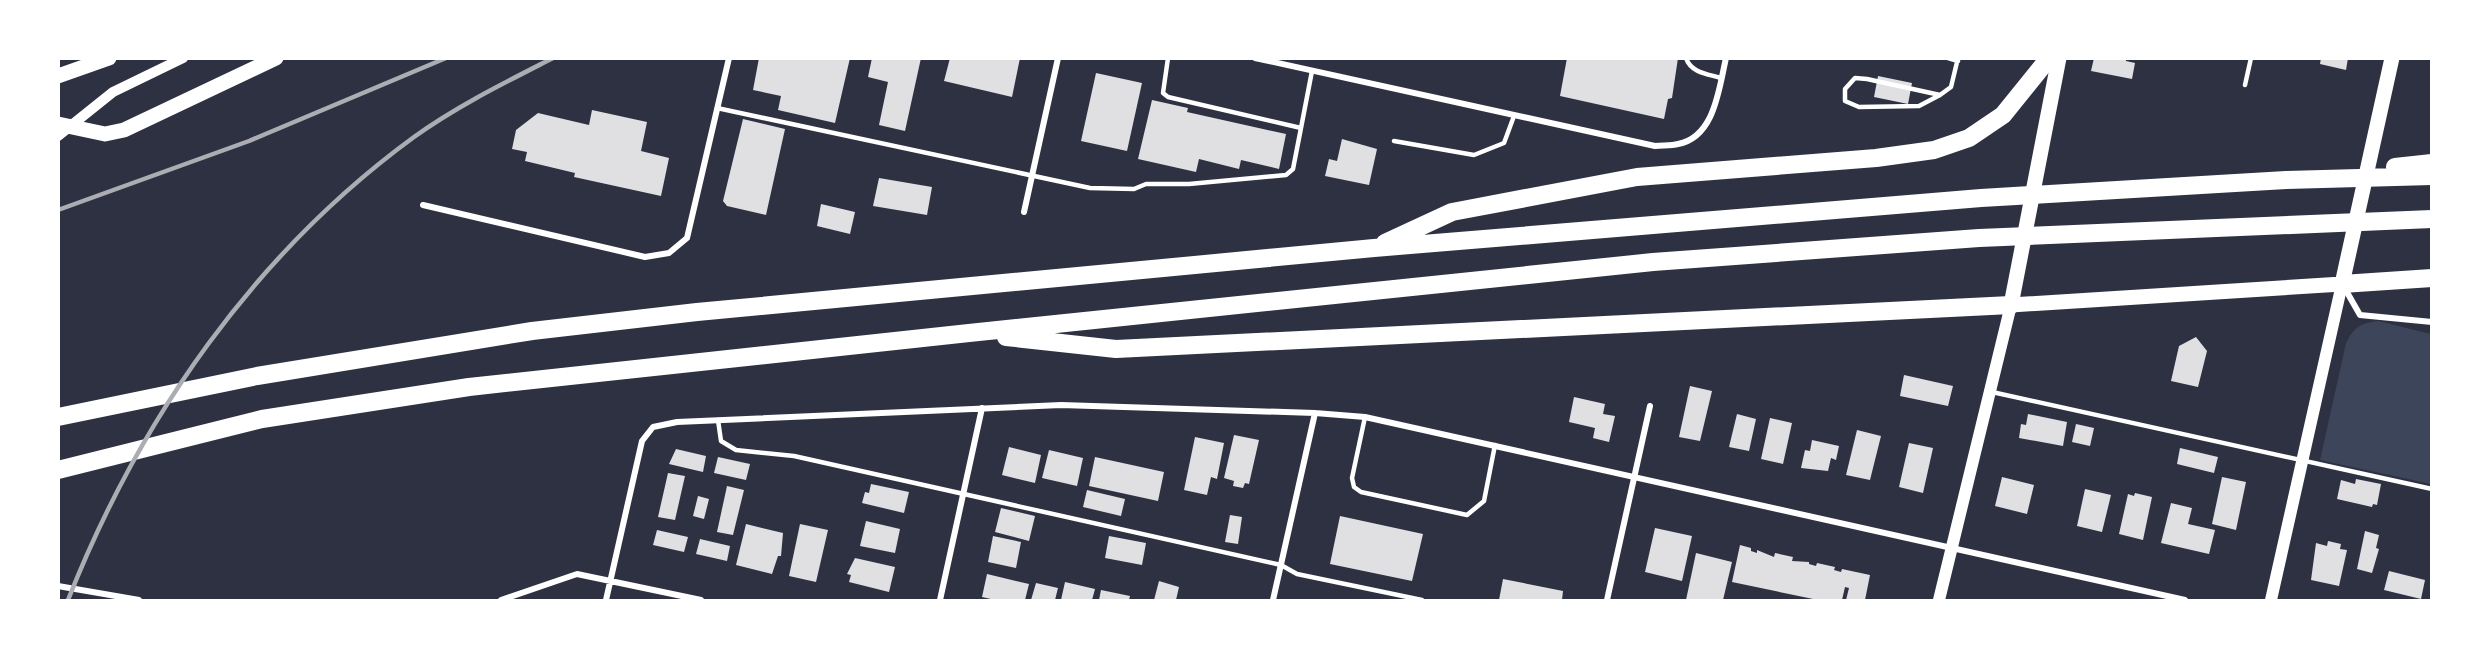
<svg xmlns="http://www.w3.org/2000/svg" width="2490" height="659" viewBox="0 0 2490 659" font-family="Raleway,sans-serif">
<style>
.green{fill:#3c4559}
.building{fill:#e0e0e3}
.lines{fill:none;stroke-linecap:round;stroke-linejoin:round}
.service{stroke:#fff;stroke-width:4.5}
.minor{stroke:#fff;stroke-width:6}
.tertiary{stroke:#fff;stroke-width:10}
.secondary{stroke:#fff;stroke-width:12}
.primary{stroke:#fff;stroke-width:15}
.motorway{stroke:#fff;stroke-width:18}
.rail{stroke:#abadb3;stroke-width:4.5}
</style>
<rect width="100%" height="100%" fill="#2d3142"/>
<path class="green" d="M2378,321L2431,334V484L2320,460L2346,343C2354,327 2361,323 2378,321Z"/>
<path class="building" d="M759,58H850L835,123L778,110L781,96L753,90Z
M872,58H921L905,131L879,125L888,82L868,77Z
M950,58H1020L1012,97L944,81Z
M1567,58H1678L1672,98L1668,99L1664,119L1560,96Z
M2094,58H2126V61L2135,63L2132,79L2091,71Z
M2321,58H2348L2346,70L2320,64Z
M1096,73L1142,83L1127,151L1081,141Z
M1878,76L1912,83L1908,104L1874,97Z
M1152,100L1188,108L1187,112L1286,134L1279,169L1241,160L1239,169L1199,159L1196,172L1138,159Z
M592,110L647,122L641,151L669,158L661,196L574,177L575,173L525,161L527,152L512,149L516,130L538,113L589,125Z
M743,119L785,129L766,215L727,206L723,201Z
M1342,139L1377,149L1369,185L1325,176L1329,159L1337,161Z
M879,178L932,187L927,215L873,206Z
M821,204L855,212L850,234L817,226Z
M2196,337L2207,351L2198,387L2171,381L2179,346Z
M1904,375L1953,386L1948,406L1900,396Z
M1690,386L1712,391L1700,441L1679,437Z
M1574,397L1605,404L1603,414L1615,416L1609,442L1593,438L1595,428L1569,422Z
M1737,414L1756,419L1749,451L1729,447Z
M2028,414L2067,422L2063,446L2019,438L2021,424L2026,425Z
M1770,418L1792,423L1783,464L1761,459Z
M2076,424L2094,428L2090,446L2072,442Z
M1857,430L1881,436L1870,480L1846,475Z
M1234,435L1259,440L1249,484L1245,483L1243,488L1233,486L1234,481L1224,478Z
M1195,437L1224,443L1217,479L1211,477L1207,495L1184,490Z
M1812,440L1839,446L1836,460L1831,458L1828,471L1801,468L1805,450L1810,451Z
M1909,443L1933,448L1923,493L1899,487Z
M1009,447L1041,455L1035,483L1002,475Z
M2180,448L2218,457L2214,473L2177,464Z
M676,449L706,456L703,472L669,464Z
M1049,450L1083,458L1077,486L1042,478Z
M718,457L750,464L746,480L714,473Z
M1095,457L1164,472L1158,501L1089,486Z
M668,473L685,476L675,520L658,517Z
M2002,477L2034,485L2027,514L1995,506Z
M2222,477L2246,482L2236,530L2212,524Z
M2356,479L2381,484L2377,505L2373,504L2372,507L2337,499L2341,480L2355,484Z
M871,484L909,492L904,513L862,503L865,492L869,493Z
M727,486L744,490L733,535L717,532Z
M2085,489L2111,495L2102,532L2077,526Z
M1087,490L1125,499L1121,516L1083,507Z
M2135,493L2152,497L2143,540L2119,534L2128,494L2134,496Z
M698,496L709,499L704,519L693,516Z
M2171,503L2192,508L2188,524L2215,530L2209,554L2161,543Z
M1001,508L1035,516L1029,541L995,532Z
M1230,515L1242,517L1238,544L1225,542Z
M1340,516L1423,534L1412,581L1330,564Z
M866,521L900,529L895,553L860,546Z
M746,524L783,533L781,556H778L772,574L736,565Z
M800,524L828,530L816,582L789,576Z
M1655,528L1692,536L1682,581L1645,572Z
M657,530L688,537L684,552L653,545Z
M2365,531L2379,535L2376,548L2379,549L2372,573L2357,569Z
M993,536L1021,542L1016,568L988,562Z
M1109,536L1146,543L1142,565L1105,558Z
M700,539L730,546L727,561L696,554Z
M2328,541L2341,544L2340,549L2347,550L2339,586L2311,580L2316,543L2327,546Z
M1740,545L1751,548V551L1757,553V550L1774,557L1775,553L1793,557L1792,561L1809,562V564L1816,566L1817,563L1835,567L1834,570L1841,572L1842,569L1870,575L1865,600H1846L1849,588L1845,587L1842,600H1818L1732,582Z
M1696,553L1732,562L1723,600H1686Z
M855,558L895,567L889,592L849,582L851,575L847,574Z
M2389,571L2425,580L2421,599L2384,590Z
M987,574L1029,584L1025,600H995L982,597Z
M1503,579L1563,591L1562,600H1499Z
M1159,581L1179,587L1176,600H1154Z
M1065,582L1095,589L1092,600H1061Z
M1036,583L1058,588L1055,600H1031Z
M1101,590L1130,596L1129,600H1099Z"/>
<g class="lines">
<path class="service" d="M1168,58L1163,93L1168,97L1301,128L1312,71
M1686,58C1691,73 1708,74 1721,78
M1948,58L1958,61
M2245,85L2251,58
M1940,95L1919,106L1859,107L1845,101V89L1855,78L1867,79L1940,95L1951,87L1958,58
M717,108L1090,188L1134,189L1146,184H1189L1286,175L1293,169L1301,128
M1394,141L1474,155L1504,143L1514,116
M1992,392L2432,489
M1365,417L1352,478L1354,487L1361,492L1467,515L1484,501L1495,445
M718,420L721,441L736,450L794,456L1281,565L1297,574L1422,600"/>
<path class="minor" d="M1255,58L1655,146C1662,145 1671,146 1678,144C1715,137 1719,88 1726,58
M423,205L645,257L669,253L687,238L729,58
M1024,212L1058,58
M2344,287L2360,315L2432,322
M58,586L139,600
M501,600L577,574L701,600
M606,600L642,441L653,427L677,422L1061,405L1315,413L1365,417L2185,600
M940,600L982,408
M1273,600L1315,413
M1607,600L1650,406"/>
<path class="tertiary" d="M58,136L113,92L183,58"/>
<path class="secondary" d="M1939,600L2011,305
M2271,600L2342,284H2349"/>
<path class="primary" d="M2059,58L2011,305L2342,284L2392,58
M58,76L109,58
M58,124L105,134L124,130L276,58"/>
<path class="motorway" d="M2395,167L2432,163
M1385,243L1452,212L1637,177L1876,158L1934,150L1969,138L2003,115L2049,58
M2342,284L2432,278
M1006,337L1116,349L2011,305
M58,417L257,376L532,331L697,312L1374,248L1981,198L2286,180L2432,176
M58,470L262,419L469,387L969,333L1653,262L1979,238L2432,219"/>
<path class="rail" d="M58,210L249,141L446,58
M68,600C140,418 255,253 414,137C457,106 506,82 553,58"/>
</g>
<rect width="2490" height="659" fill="none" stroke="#ffffff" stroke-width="120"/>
</svg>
